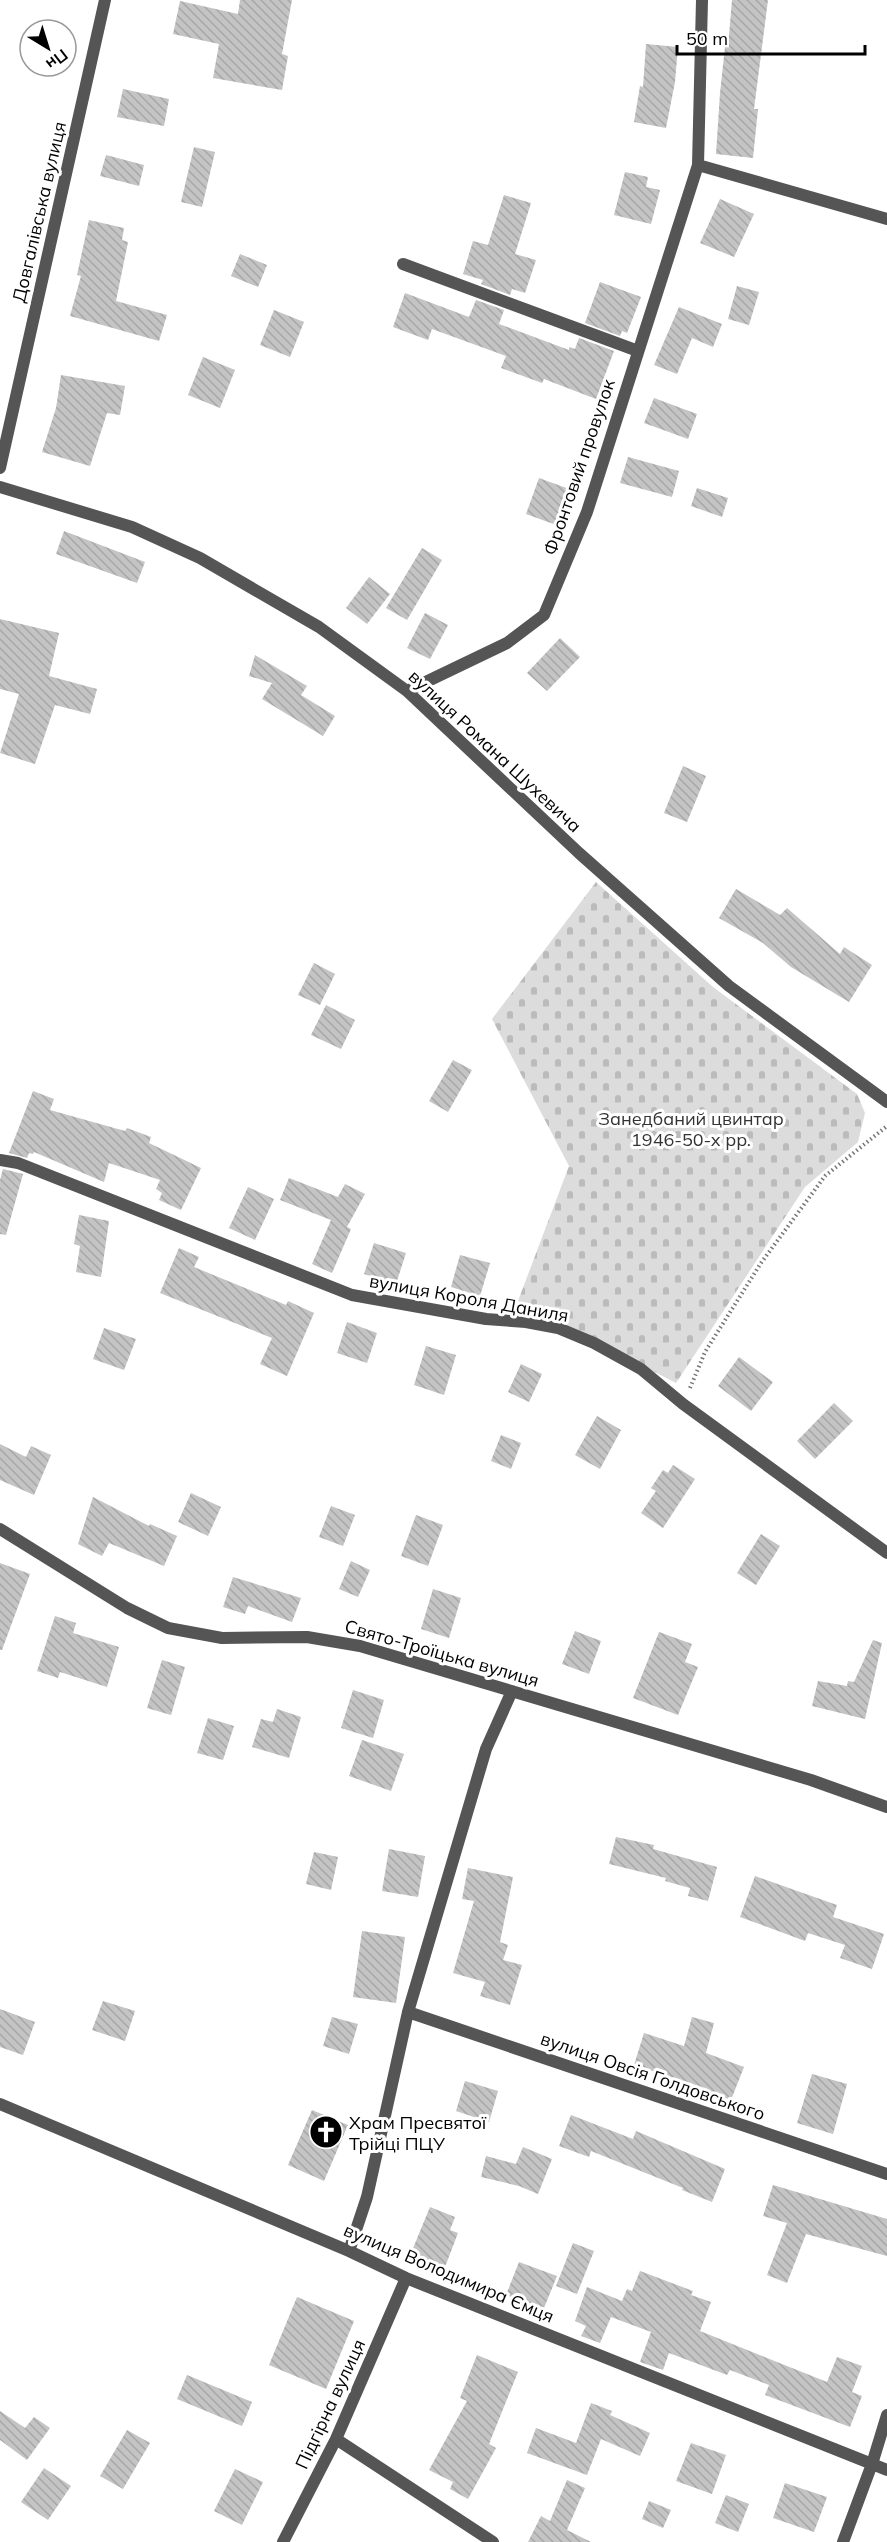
<svg xmlns="http://www.w3.org/2000/svg" width="887" height="2542" viewBox="0 0 887 2542" font-family="Mulish,sans-serif">
<style>
.cemetery{fill:url(#cemetery-stones)}
.building{fill:url(#building-back-hatch)}
.lines{fill:none;stroke-linecap:round;stroke-linejoin:round}
.path{stroke:#777;stroke-width:4;stroke-dasharray:1.5 3;stroke-linecap:butt}
.minor{stroke:#555;stroke-width:12}
.tertiary{stroke:#555;stroke-width:12}
.labels{text-anchor:middle;dominant-baseline:central;stroke-width:6;stroke-linejoin:round;paint-order:stroke}
.street-label{font-size:18px;fill:#000;stroke:#fff}
.park-label{font-size:18px;fill:#333;stroke:#fff}
.poi-label{font-size:18px;fill:#000;stroke:#fff;text-anchor:start}
</style>
<defs>
<pattern id="cemetery-stones" width="16" height="16" patternUnits="userSpaceOnUse" patternTransform="scale(1.5)"><rect width="16" height="16" fill="#dcdcdc"/><path d="M2 7V4a2 2 0 0 1 4 0v3zM10 15v-3a2 2 0 0 1 4 0v3z" fill="#bbb"/></pattern>
<pattern id="building-back-hatch" width="6" height="6" patternUnits="userSpaceOnUse" patternTransform="scale(1.5)"><rect width="6" height="6" fill="#c4c4c4"/><path d="M-1 5l2 2M0 0l6 6M5-1l2 2" fill="none" stroke="#a7a7a7"/></pattern>
</defs>
<rect width="100%" height="100%" fill="#fff"/>
<path class="cemetery" d="M596,882L713,987L857,1094L865,1113L858,1142L805,1187L676,1383L518,1301L569,1166L492,1019Z"/>
<path class="building" d="M240,0H292L282,54L288,56L282,90L213,78L219,44L173,34L180,1L238,14Z
M732,0H768L754,109H758L753,158L716,154L720,93L725,47H728Z
M646,44L678,47L675,82L666,128L634,122L640,86L643,87Z
M123,89L169,99L164,126L117,117Z
M194,147L215,152L202,207L181,202Z
M106,155L144,165L139,186L100,176Z
M625,172L648,177L646,187L660,190L651,224L614,215Z
M504,195L531,203L515,254L536,260L525,293L512,289L510,295L481,284L483,280L463,274L473,241L488,245Z
M720,199L754,214L734,257L700,243Z
M89,220L124,228L122,240L128,242L116,301L167,315L159,341L70,316L81,276L77,275Z
M240,254L267,265L258,287L231,276Z
M600,282L641,297L627,333L622,331L620,336L585,323Z
M737,286L759,292L749,325L728,319Z
M405,293L469,317L476,300L504,310L499,324L569,350V347L575,349L579,338L614,351L596,399L544,379L542,383L501,368L506,356L432,329L428,340L393,327Z
M679,307L722,324L713,347L692,338L677,374L654,365Z
M274,310L304,322L290,357L260,345Z
M203,357L235,370L220,408L188,395Z
M61,375L125,386L120,415L107,413L90,466L42,452L56,408Z
M654,398L697,414L688,439L644,423Z
M628,457L679,471L672,497L620,483Z
M539,478L572,490L559,526L526,514Z
M697,488L728,498L722,517L691,506Z
M64,531L145,562L137,583L56,554Z
M422,548L442,560L407,620L386,608Z
M369,577L390,594L367,624L346,608Z
M425,613L448,625L430,659L407,648Z
M0,619L59,633L49,676L97,689L90,714L55,705L35,764L0,753L19,694L0,689Z
M560,638L580,657L547,691L527,673Z
M255,655L307,686L301,695L335,716L323,736L262,699L272,683L249,676Z
M683,766L706,776L687,822L664,813Z
M736,889L780,915L787,908L840,954L844,947L872,965L849,1002L791,967L763,943L719,918Z
M314,963L335,974L320,1005L298,995Z
M326,1005L355,1020L341,1049L311,1035Z
M453,1060L472,1070L448,1112L429,1101Z
M33,1091L54,1099L50,1110L125,1131L127,1128L151,1137L149,1143L201,1168L181,1210L159,1200L162,1193L156,1189L160,1180L109,1163L104,1182L34,1152L33,1154L29,1153L27,1158L9,1153Z
M3,1169L23,1174L6,1235L0,1234V1180Z
M289,1178L338,1197L345,1184L365,1194L347,1227L339,1223L351,1229L332,1273L312,1264L331,1220L280,1200Z
M248,1187L274,1199L255,1240L229,1228Z
M79,1215L109,1221L101,1277L76,1272L80,1246L74,1244Z
M374,1243L406,1253L396,1284L364,1274Z
M179,1248L199,1257L194,1267L286,1305L288,1301L314,1313L287,1376L260,1364L272,1338L160,1293Z
M460,1255L490,1263L480,1296L451,1287Z
M347,1322L377,1333L367,1363L337,1353Z
M104,1328L136,1339L124,1370L93,1359Z
M426,1346L456,1355L444,1395L414,1385Z
M739,1357L773,1382L751,1411L718,1386Z
M521,1364L542,1374L529,1402L508,1392Z
M834,1403L853,1421L815,1459L797,1441Z
M597,1416L621,1430L600,1469L575,1455Z
M501,1435L521,1443L511,1469L491,1461Z
M0,1444L26,1457L31,1446L51,1455L34,1495L0,1480Z
M673,1465L695,1479L663,1528L641,1513L656,1491L651,1488L663,1470L668,1473Z
M191,1493L221,1507L208,1536L178,1522Z
M93,1497L149,1526L150,1524L177,1536L164,1566L109,1543L102,1556L78,1544Z
M331,1506L355,1515L343,1546L319,1537Z
M416,1515L443,1525L428,1566L401,1556Z
M761,1534L780,1546L756,1585L737,1573Z
M351,1561L370,1570L358,1597L339,1589Z
M0,1563L30,1574L2,1650H0Z
M233,1577L301,1598L292,1622L248,1606L245,1614L223,1607Z
M433,1589L461,1598L449,1638L421,1629Z
M55,1616L76,1623L73,1633L119,1647L107,1687L60,1672L58,1678L37,1671Z
M575,1631L601,1641L589,1674L562,1664Z
M659,1632L692,1644L685,1662L698,1667L678,1715L633,1698Z
M873,1640L882,1643L865,1719L812,1706L818,1681L847,1686L848,1681L854,1682Z
M162,1660L185,1667L171,1715L147,1708Z
M353,1690L384,1700L373,1738L341,1728Z
M277,1709L301,1717L289,1758L252,1747L261,1719L273,1722Z
M208,1718L234,1726L223,1760L197,1753Z
M362,1740L404,1754L391,1791L349,1776Z
M616,1837L654,1845L653,1849L717,1867L708,1901L688,1896L690,1888L665,1881L666,1878L609,1864Z
M389,1849L425,1856L418,1897L382,1891Z
M314,1852L338,1857L331,1890L306,1884Z
M468,1868L513,1877L500,1942L508,1945L503,1960L522,1965L510,2005L480,1996L485,1982L453,1973L474,1901L462,1899Z
M755,1876L837,1905L833,1917L884,1934L872,1969L840,1958L845,1945L808,1933L805,1941L740,1917Z
M362,1931L405,1937L396,2003L353,1997Z
M103,2001L135,2011L125,2041L92,2030Z
M0,2009L35,2022L23,2055L0,2047Z
M332,2017L358,2024L349,2054L323,2046Z
M692,2017L714,2023L706,2053L744,2067L731,2100L701,2089L702,2087L634,2065L644,2033L684,2046Z
M812,2074L847,2084L833,2134L797,2123Z
M465,2081L498,2091L489,2122L456,2111Z
M312,2110L348,2125L324,2181L288,2165Z
M571,2115L633,2139L636,2131L725,2169L712,2202L682,2190L683,2188L591,2151L589,2157L559,2146Z
M523,2147L552,2159L538,2194L519,2186L481,2177L486,2156L516,2164Z
M773,2185L887,2219V2256L806,2234L787,2283L767,2275L787,2223L763,2216Z
M430,2207L455,2217L450,2230L458,2233L445,2267L411,2253Z
M573,2243L594,2251L577,2294L556,2286Z
M519,2262L557,2276L544,2308L506,2295Z
M640,2271L693,2291L691,2295L711,2302L700,2331L827,2382L837,2357L862,2366L852,2392L862,2396L850,2427L765,2395L769,2385L730,2370L727,2375L669,2353L663,2370L640,2362L651,2332L611,2317L600,2343L581,2336L586,2326L575,2321L587,2287L622,2301L627,2289L632,2291Z
M297,2297L354,2321L326,2389L269,2365Z
M477,2355L518,2372L489,2444L496,2448L468,2499L450,2489L453,2482L429,2470L467,2401L460,2398Z
M187,2375L252,2402L242,2426L177,2399Z
M591,2403L612,2411L610,2415L650,2433L640,2456L601,2439L587,2475L527,2453L536,2428L576,2443Z
M0,2411L25,2428L34,2417L50,2428L27,2460L0,2440Z
M127,2430L150,2443L123,2489L100,2476Z
M691,2443L726,2455L712,2494L676,2481Z
M44,2468L71,2486L48,2520L21,2502Z
M235,2469L263,2482L242,2525L214,2511Z
M567,2480L585,2488L567,2530L591,2542H528L541,2516L550,2521Z
M785,2483L827,2497L814,2532L773,2518Z
M726,2495L749,2504L738,2532L715,2523Z
M649,2501L671,2510L663,2528L642,2519Z"/>
<g class="lines">
<path class="path" d="M690,1388L705,1352L761,1263L825,1176L887,1126"/>
<path class="minor" d="M698,165L887,219
M403,264L638,351
M0,487L132,527L200,558L319,627L407,691L579,853L729,986L887,1102
M407,691L507,643L544,615L587,512L698,165L702,0
M0,1160L18,1163L352,1295L486,1319L526,1322L558,1328L594,1343L641,1369L683,1404L887,1553
M0,1529L127,1608L168,1628L222,1638L307,1637L360,1646L811,1780L887,1807
M408,2012L887,2174
M0,2104L349,2251L406,2278L887,2470
M349,2251L367,2197L408,2012L486,1749L512,1691
M336,2439L493,2542
M283,2542L336,2439L406,2278
M843,2542L872,2464L887,2415"/>
<path class="tertiary" d="M0,468L105,0"/>
</g>
<defs>
<g id="church-disc" transform="scale(1.725)"><circle r="9.5" fill="#000" stroke="#fff"/><path d="M-1.2-6h2.4v3.5h3.3v2.4h-3.3V6h-2.4V-.1h-3.3v-2.4h3.3Z" fill="#fff"/></g>
</defs>
<g fill-rule="evenodd">
<use href="#church-disc" x="326" y="2132"/>
</g>
<g class="labels">
<g class="street-label">
<text transform="translate(39 212) rotate(-77)">Довгалівська вулиця</text>
<text transform="translate(579 467) rotate(-71)">Фронтовий провулок</text>
<text transform="translate(495 751) rotate(43)">вулиця Романа Шухевича</text>
<text transform="translate(469 1298) rotate(10)">вулиця Короля Даниля</text>
<text transform="translate(442 1653) rotate(16)">Свято-Троїцька вулиця</text>
<text transform="translate(653 2076) rotate(19)">вулиця Овсія Голдовського</text>
<text transform="translate(449 2273) rotate(23)">вулиця Володимира Ємця</text>
<text transform="translate(330 2404) rotate(-65)">Підгірна вулиця</text>
</g>
<g class="park-label">
<text x="691" y="1118">Занедбаний цвинтар<tspan x="691" dy="21">1946-50-х рр.</tspan></text>
</g>
<g class="poi-label">
<text x="349" y="2122">Храм Пресвятої<tspan x="349" dy="21">Трійці ПЦУ</tspan></text>
</g>
</g>
<g transform="translate(48 48) rotate(142)"><circle r="28" fill="#ffffff" stroke="#999999" stroke-width="1.5"/>
<path d="M0-4.5L10 22L0 15L-10 22Z" fill="#000000"/>
<text y="-9" font-size="16" font-weight="bold" text-anchor="middle" fill="#000000">Пн</text>
</g>
<path d="M677 45v9h188v-9" fill="none" stroke="#000000" stroke-width="3"/>
<text x="686" y="45" font-size="18" fill="#000000" stroke="#ffffff" stroke-width="4.5" paint-order="stroke">50 m</text>
</svg>
